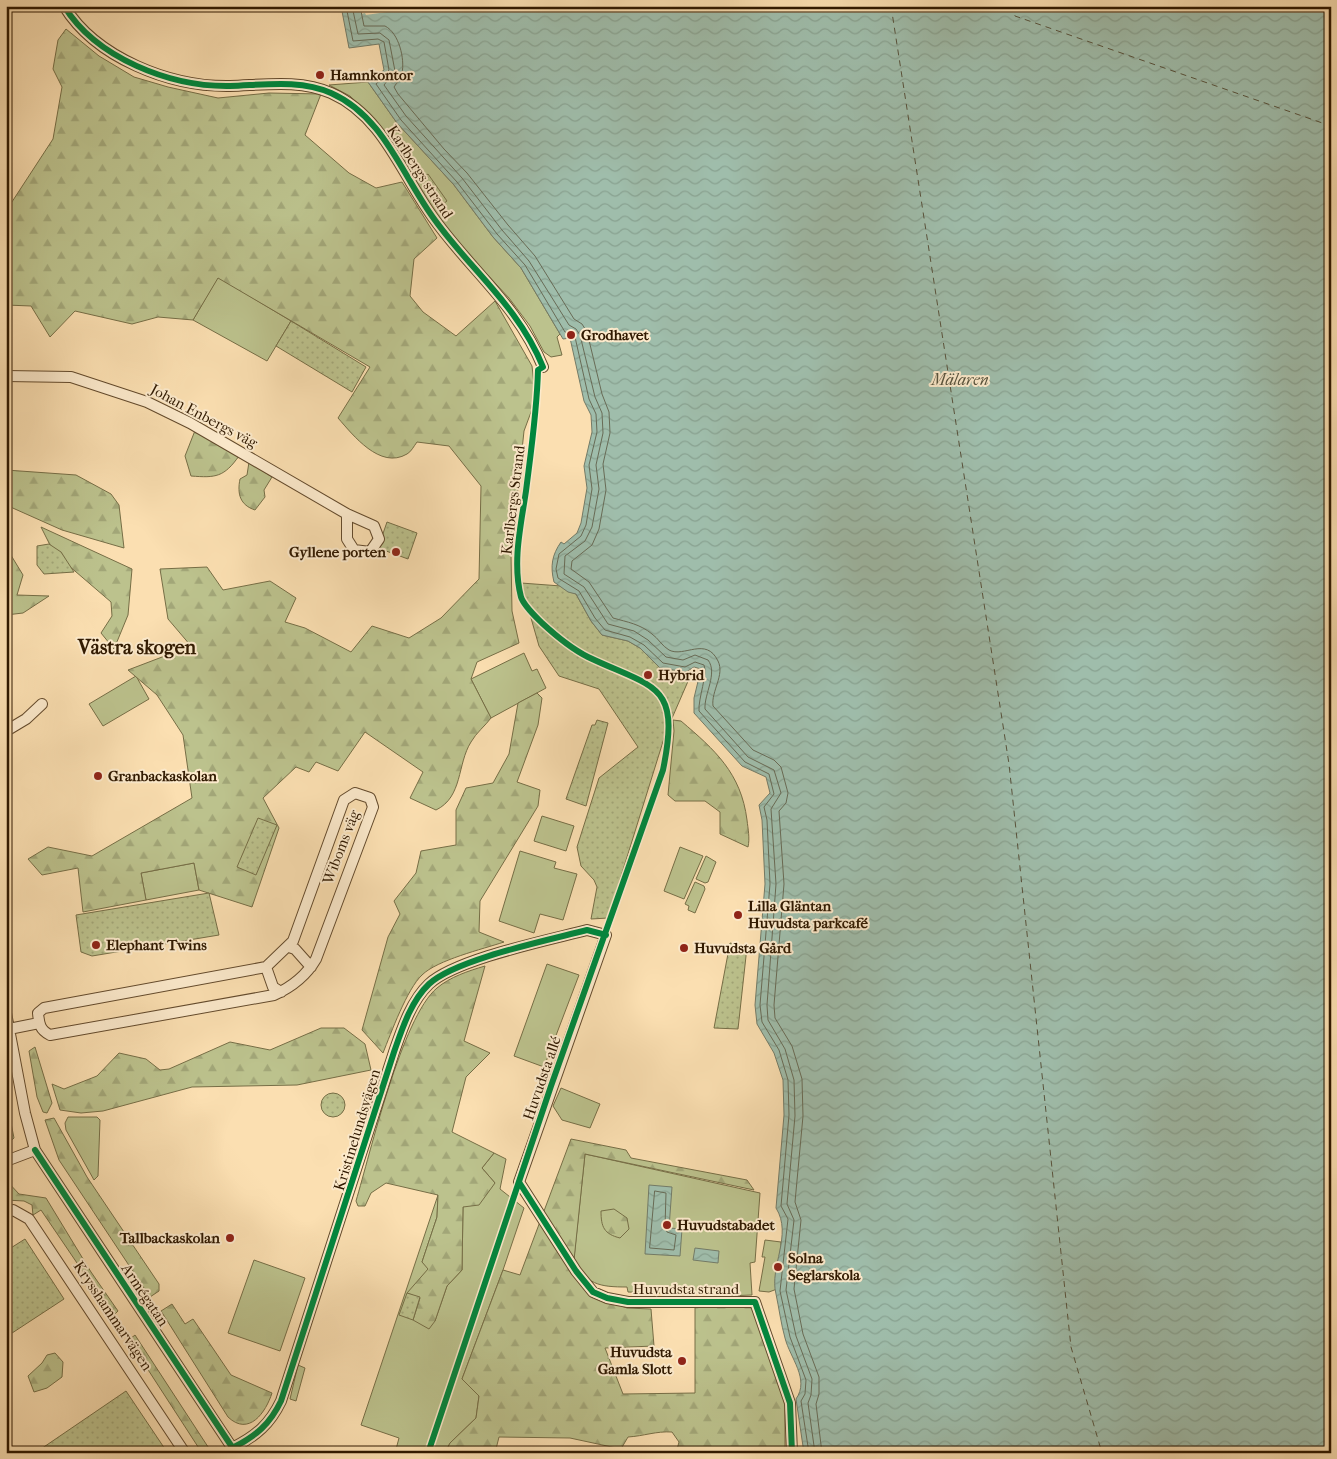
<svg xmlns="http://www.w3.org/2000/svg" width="1337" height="1459" viewBox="0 0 1337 1459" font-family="'IM FELL French Canon',serif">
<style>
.grass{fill:#bcc28d;stroke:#766e46}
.forest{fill:url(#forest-firs);stroke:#766e46}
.park{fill:url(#park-dots);stroke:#766e46}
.water{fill:url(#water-waves);stroke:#737b67}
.pier{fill:#fbdfb1}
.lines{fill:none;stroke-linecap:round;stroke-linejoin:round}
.shore{stroke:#686b56;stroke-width:1}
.ferry{stroke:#57523c;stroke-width:1;stroke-dasharray:6 5;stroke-linecap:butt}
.minor-casing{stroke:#634a2c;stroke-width:12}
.minor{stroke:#fceacc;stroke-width:10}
.cycleway-casing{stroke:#fceacc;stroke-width:9}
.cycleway{stroke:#00873e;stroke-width:6}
.poi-dot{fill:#8f2418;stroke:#fceacc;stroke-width:2}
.labels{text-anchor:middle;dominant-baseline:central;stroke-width:4;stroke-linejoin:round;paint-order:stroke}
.poi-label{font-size:15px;font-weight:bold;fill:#301900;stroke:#fceacc;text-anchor:start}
.street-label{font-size:15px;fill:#301900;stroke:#fceacc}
.water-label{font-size:16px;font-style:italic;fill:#57523c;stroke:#fceacc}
.district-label{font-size:20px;font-weight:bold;fill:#301900;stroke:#fceacc}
</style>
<defs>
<pattern id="forest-firs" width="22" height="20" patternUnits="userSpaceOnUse" patternTransform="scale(1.25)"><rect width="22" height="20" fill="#bcc28d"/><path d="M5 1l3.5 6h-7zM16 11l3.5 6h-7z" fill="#a2a678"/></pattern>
<pattern id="park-dots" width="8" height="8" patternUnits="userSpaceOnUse" patternTransform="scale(1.25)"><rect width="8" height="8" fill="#bcc28d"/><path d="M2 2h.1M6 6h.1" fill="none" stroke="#a2a678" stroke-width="1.8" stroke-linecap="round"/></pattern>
<pattern id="water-waves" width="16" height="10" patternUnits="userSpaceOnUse" patternTransform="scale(1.25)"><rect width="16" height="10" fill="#9fbdab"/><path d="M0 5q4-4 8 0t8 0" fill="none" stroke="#89a291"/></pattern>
</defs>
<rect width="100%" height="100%" fill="#fbdfb1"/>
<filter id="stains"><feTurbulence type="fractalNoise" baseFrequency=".004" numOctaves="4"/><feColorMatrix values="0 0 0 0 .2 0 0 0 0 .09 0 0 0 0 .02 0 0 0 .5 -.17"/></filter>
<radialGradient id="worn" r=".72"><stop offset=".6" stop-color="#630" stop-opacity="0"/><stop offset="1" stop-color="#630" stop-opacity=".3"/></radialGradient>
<path class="grass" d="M368,82L397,123L454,185L493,237L521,268L560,334L557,337L562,355L551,357L544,352L530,326L509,298L446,230L379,124L350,96L329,85Z
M218,277L291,321L267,361L193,320Z
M524,653L532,671L537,669L546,688L491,718L471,679Z
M136,676L149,699L103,726L89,704Z
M542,816L574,826L566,851L534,841Z
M680,847L703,856L684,899L664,891Z
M520,851L556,862L554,868L577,874L563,920L540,914L534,933L499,921Z
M706,856L716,862L708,882L705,883L696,879Z
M194,863L199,890L146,900L141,873Z
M695,882L704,886L705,889L695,913L688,910L689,906L685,904Z
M547,964L579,975L544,1067L514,1056Z
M561,1088L600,1104L590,1128L562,1120L553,1106Z
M68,1117H97L100,1120L98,1176L94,1180L66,1130L65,1123Z
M494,1153L506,1159L500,1189L524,1208L503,1270L462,1379L479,1396L476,1418L450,1443L445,1453H395L399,1438L361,1425L438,1195L437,1217L422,1262L429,1269L408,1293L435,1321L447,1286L462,1270L463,1207L495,1183L482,1168Z
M585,1154L760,1193L755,1262L750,1263L752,1295L726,1296L712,1292L685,1294L628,1292L627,1287C600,1287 585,1285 574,1258Z
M765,1240L781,1242L777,1289L769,1292L759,1291L765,1257H762Z
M254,1260L305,1278L280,1351L228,1333Z
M298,1365L305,1368L296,1401L290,1399Z"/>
<path class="forest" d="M66,29L99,56L134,77L168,87L218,98L269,93L321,94L305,135L349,173L376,188L402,182L437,238L414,259L410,296L423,312L456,336L495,301L532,366L534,384V404L524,431L511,555L512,611L519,643L477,662L471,679L491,718C485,726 476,733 471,742C457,764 463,797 436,810L410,798L423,772L365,732L338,771L316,762L309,772L296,767L263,798L279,828L252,907L199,890L194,863L141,873L146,900L83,912L78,868L42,875L28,859L48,847L92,856L192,798L183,735L157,695L128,670L191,646L168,619L160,569L207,567L223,590L270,581L296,598L285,622L305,628L351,652L372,626L409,638L441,618L479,579L481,486L449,446L417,442C414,446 411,452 407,454C380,470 353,435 338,418L370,367L218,278L193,320L158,317L132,324L75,311L50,337L31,306L6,305V211L53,139L62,87L53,69L58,40Z
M196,428L239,456C224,477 216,478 191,476L185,456Z
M249,462L272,477L264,490L265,497L255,510C240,505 237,494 240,479L247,475Z
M6,470L76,475L111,494L119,505L124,548L62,530L6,505Z
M41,527L132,569L128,615L114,649L101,633L112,616L111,602L54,553Z
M6,547L23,575L17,595L49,596L23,613L6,615Z
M537,693L542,698L538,725L517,782L540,790L538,806L480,901L479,932L504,942C483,949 437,960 422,975C407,989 391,1033 383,1053L362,1030L388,937L400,914L394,901L416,873L421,851L456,845V810L466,788L493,783L509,754L518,703Z
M673,720L681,721C715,750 741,773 747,820C748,829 750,838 748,847L720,834V812L705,801H675L668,795L674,731Z
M485,966L464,1041L490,1053L466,1077L452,1132L494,1153L482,1168L495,1183L479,1205L463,1207L462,1270L447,1286L435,1321L429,1329L413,1320L420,1298L407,1293L428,1269L422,1262L437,1217L438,1195L386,1183L371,1193L365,1206H358L356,1201C370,1154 402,1017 437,988C450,977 468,971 485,966Z
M321,1028H344L365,1044L371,1070L297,1085L192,1087L103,1111L81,1113L60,1110L52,1084L64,1089L97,1076L119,1053L146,1059L160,1070L169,1069L230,1042L270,1050Z
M35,1047L52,1103L47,1113L43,1112L37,1097L29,1051Z
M54,1118L87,1177L159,1284V1291L150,1297L59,1160L45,1120Z
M11,1123L14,1138L6,1146V1125Z
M571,1139L626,1150L631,1158L747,1180L754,1190L585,1154L573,1270L594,1296L627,1308L651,1309L654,1346L605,1348L623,1394L695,1393V1306H754L785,1402V1453H676L679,1442L672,1432C656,1431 644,1436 628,1437L621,1449L570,1438L499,1437L495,1453H445L450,1443L476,1418L479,1396L462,1379L503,1270L520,1275Z
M6,1180L19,1194L46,1198L91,1272L118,1311L113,1316L41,1210L33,1215L32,1205L24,1201L6,1200Z
M614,1209L627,1218L629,1229L620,1238C604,1234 601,1227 601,1211Z
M172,1304L185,1324L193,1319L231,1375L272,1393C266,1412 249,1437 228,1417L161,1311Z
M135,1335L212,1453H202L132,1345L130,1339Z
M55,1353L63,1362L62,1377L47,1388L34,1392L28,1376L42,1363L47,1355Z"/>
<path class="park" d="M428,174L447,201L440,206L421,179Z
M291,321L366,367L352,392L276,346Z
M387,522L417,533L408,559L378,548Z
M49,544L61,552L74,572L44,574L37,565V546Z
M521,583L561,586L576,594L591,621L602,635L628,641L640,648L660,668L686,672L689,679L666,732L608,918L591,919L597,887L594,880L581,866L577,847L599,778L638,747L599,689L559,676L539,646Z
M597,720L608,723L586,806L566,799L592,725H595Z
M258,818L277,825L256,875L237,867Z
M209,893L219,935L92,956L81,952L76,915Z
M730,943L747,947L738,1029L714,1028Z
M321 1105a12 12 0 1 1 24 0a12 12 0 1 1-24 0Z
M25,1239L64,1299L6,1337V1251Z
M407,1293L420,1297L413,1320L399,1315Z
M126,1391L167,1452L35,1453Z"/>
<path class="water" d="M341,6H1331V1453H804L796,1399C810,1379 790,1358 785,1338C781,1324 779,1308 776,1294C769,1267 793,1235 776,1208L784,1115L783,1080L774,1053L757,1024L755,1005L765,884L762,820L759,805L770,793L766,777L742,766L694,713V698L701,669L694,667L686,672L660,668L640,648L628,641L602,635L591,621L576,594L568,592L554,582C550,566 552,555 561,542L564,544L577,533L581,523L587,488L584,466L592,432L591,415L584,401L570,338L563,339L521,268L493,237L454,185L397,123L368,82L384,70L379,44L349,48Z
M649,1185L672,1187L669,1228L682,1229L680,1256L645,1254Z
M695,1248L719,1251L718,1263L693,1260Z"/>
<path class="pier" d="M360,6H400V10L366,15L365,13L361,14Z"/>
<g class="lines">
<path class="shore" d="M346,6L353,41L378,39L384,42L389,70L376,84L401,120L457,182L497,234L525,265L565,332L575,337L589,399L596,414L597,432L589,465L592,489L586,525L581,536L559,554L556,569L558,578L579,591L595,618L605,630L630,637L644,645L663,663L685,667L695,662L704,665C708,673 698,699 699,711L745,762L769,774L774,794L764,807L767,820L770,884L760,1005L762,1022L779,1050L788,1080L789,1115L781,1206L788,1219L780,1291L790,1337L806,1380L805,1394L801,1401L809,1453
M352,6L358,34L380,33L389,40L395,71L384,85L406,116L462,178L502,230L529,261L569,325L576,329L580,335L595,397L602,413L603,433L596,465L599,489L592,527L585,541L565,556L564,574L584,587L608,624L634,631L648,640L666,657L683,660L695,655L708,660C718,673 704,694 705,709L748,757L774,770L781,793L771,809L776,884L767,1005L768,1020L785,1049L794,1080L795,1116L787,1204L794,1220L786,1290L796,1336L812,1379L811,1395L808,1403L815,1453
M360,6L364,26H385C399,33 405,59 402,73C401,79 397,82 394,87L398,94L444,149L467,173L508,225L535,256L574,319L582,324L587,332L602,394L609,412L610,433L603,464L606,490L599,529L592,545L572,561L571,569L589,582L613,618C627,622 640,624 652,634C658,638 662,646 669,650C684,658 706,636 718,661C725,675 711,691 713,706L753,750L774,760L781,767L788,793L786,803L779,811L784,884L774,1005L775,1018L792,1046L802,1079L803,1116L795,1202L801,1220L794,1289L803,1334L819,1377V1394L816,1404L822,1453
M655,1191L666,1193L665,1227L667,1232L676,1235L674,1250L650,1248Z"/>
<path class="ferry" d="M891,6L1009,764L1071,1347L1102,1453
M1009,6L1015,16L1331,126"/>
<g class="minor-casing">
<path id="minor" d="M64,6C96,58 170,87 230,86C263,85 300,79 331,93C383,116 401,173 432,216C469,269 518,305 543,367
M6,376L71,377L147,402L190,423L347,514L374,526L379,539L370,552L354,550L347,539V514
M6,731L26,719L42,704
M355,793L370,798L373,807L316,959C306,976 292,987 274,995L50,1035C40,1030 39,1024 38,1013L44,1008L266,967L293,941L344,800Z
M289,947L295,949L311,967
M266,967L273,987L281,992
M6,1013L25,1113L35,1150L235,1452
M9,1029L39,1023
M6,1161L35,1150
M6,1213L13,1210L29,1219L185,1453
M234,1447C256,1436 270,1424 281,1401L394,1052C402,1029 411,1001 429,984C456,959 549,940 587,930L606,935L519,1182L576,1271L593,1292L607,1298L628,1302H755L790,1403L792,1453"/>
</g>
<use href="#minor" class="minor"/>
<g class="cycleway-casing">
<path id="cycleway" d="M64,6C96,58 170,87 230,86C263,85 300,79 331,93C383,116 401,173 432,216C469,269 518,305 543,367L538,370C537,411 531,451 526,491C521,525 512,562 521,597C524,606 535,616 542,623C555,635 572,649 588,657C655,689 681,682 663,770L551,1086L428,1453
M35,1150L236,1453
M519,1182L576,1271L593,1292L607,1298L628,1302H755L790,1403L792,1453
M234,1447C256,1436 270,1424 281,1401L394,1052C402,1029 411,1001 429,984C456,959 549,940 587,930L606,935"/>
</g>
<use href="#cycleway" class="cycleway"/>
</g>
<g class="poi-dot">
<circle cx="320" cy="75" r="5"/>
<circle cx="571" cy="335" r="5"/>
<circle cx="396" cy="552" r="5"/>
<circle cx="648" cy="675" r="5"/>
<circle cx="98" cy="776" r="5"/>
<circle cx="738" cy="915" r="5"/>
<circle cx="96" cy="945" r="5"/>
<circle cx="684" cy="948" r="5"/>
<circle cx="667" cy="1225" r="5"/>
<circle cx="230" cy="1238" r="5"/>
<circle cx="778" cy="1267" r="5"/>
<circle cx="682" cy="1361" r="5"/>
</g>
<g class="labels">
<g class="poi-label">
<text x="330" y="75">Hamnkontor</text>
<text x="581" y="335">Grodhavet</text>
<text x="386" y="552" text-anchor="end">Gyllene porten</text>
<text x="658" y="675">Hybrid</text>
<text x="108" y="776">Granbackaskolan</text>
<text x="748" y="906">Lilla Gläntan<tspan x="748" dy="17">Huvudsta parkcafé</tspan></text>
<text x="106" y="945">Elephant Twins</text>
<text x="694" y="948">Huvudsta Gård</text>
<text x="677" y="1225">Huvudstabadet</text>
<text x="220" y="1238" text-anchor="end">Tallbackaskolan</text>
<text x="788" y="1258">Solna<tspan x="788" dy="17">Seglarskola</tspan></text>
<text x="672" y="1352" text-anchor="end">Huvudsta<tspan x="672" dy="17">Gamla Slott</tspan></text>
</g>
<g class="street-label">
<text transform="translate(420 172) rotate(57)">Karlbergs strand</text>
<text transform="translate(204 416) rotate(28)">Johan Enbergs väg</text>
<text transform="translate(513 500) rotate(-83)">Karlbergs Strand</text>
<text transform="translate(341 847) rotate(-69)">Wiboms väg</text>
<text transform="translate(542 1078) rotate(-71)">Huvudsta allé</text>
<text transform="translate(357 1130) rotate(-73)">Kristinelundsvägen</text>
<text x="686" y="1289">Huvudsta strand</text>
<text transform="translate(145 1295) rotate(56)">Armégatan</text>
<text transform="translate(113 1316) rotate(56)">Krysshammarvägen</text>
</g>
<g class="water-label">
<text x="960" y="379">Mälaren</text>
</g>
<g class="district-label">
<text x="137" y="647">Västra skogen</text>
</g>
</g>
<rect width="1337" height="1459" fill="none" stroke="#fbdfb1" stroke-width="25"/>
<rect x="8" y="8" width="1322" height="1444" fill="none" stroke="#301900" stroke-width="2.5"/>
<rect x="12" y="12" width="1312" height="1434" fill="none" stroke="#301900"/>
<rect width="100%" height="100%" filter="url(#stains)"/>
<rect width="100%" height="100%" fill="url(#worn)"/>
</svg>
